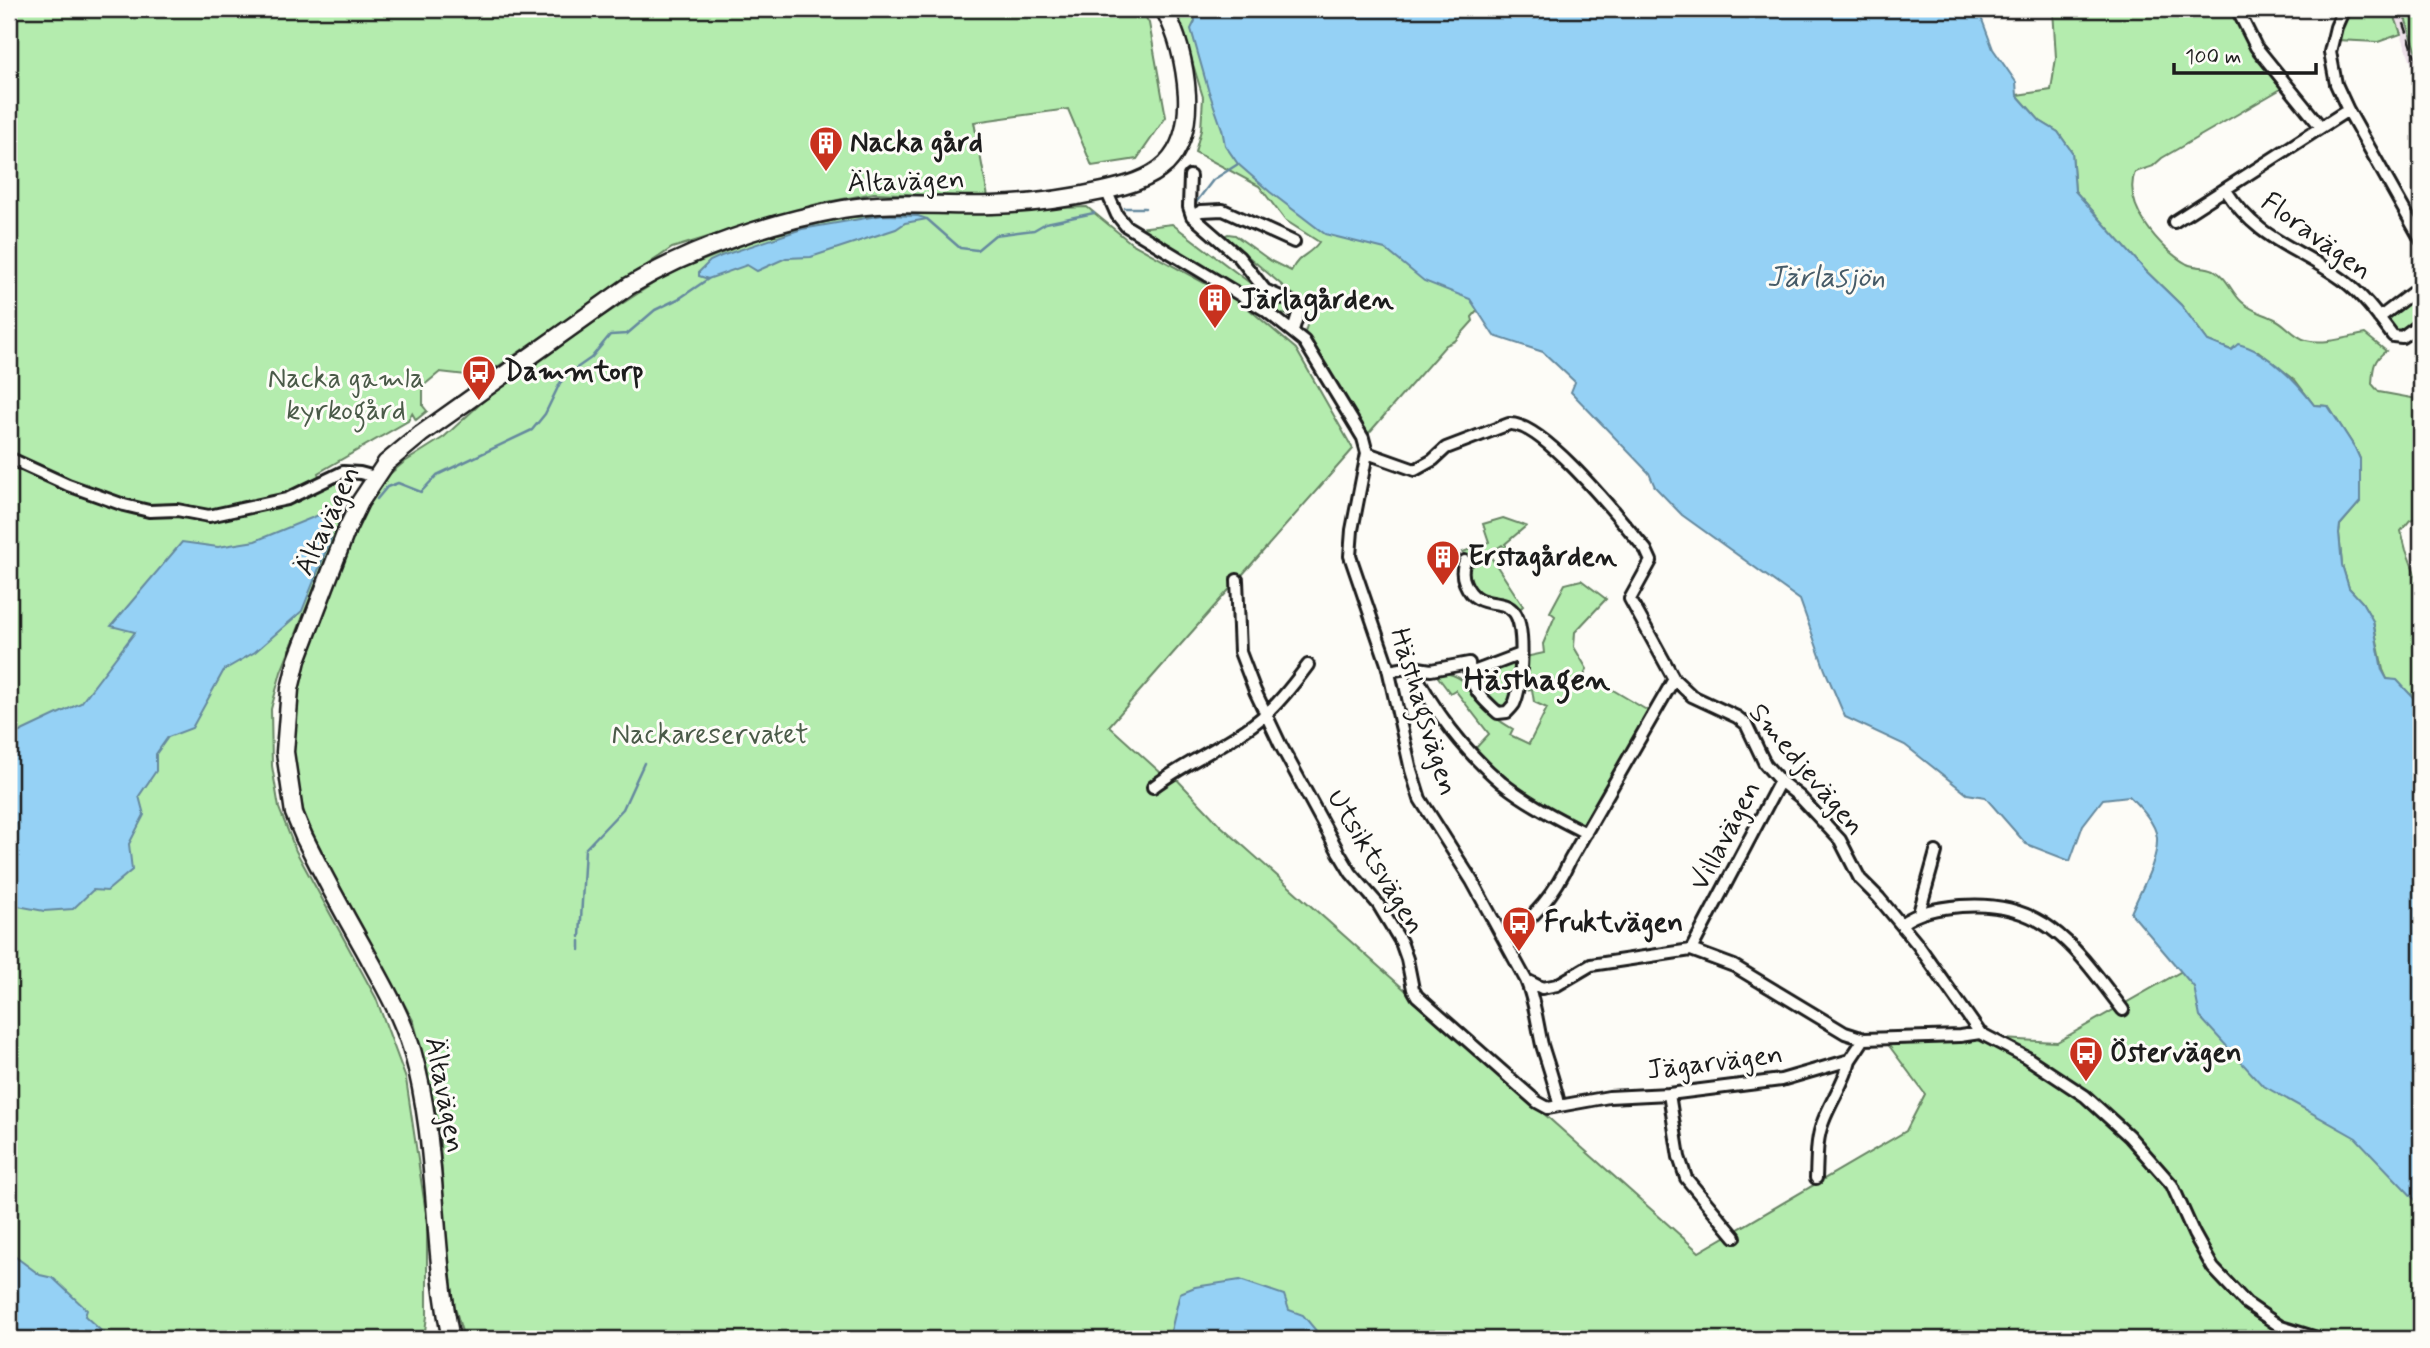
<svg xmlns="http://www.w3.org/2000/svg" width="2430" height="1348" viewBox="0 0 2430 1348" font-family="Mynerve,sans-serif">
<style>
.built{fill:#eee1ea}
.green{fill:#b4ecae;stroke:#688465;stroke-width:2}
.water{fill:#95d1f5;stroke:#65899e;stroke-width:2}
.lines{fill:none;stroke-linecap:round;stroke-linejoin:round}
.stream{stroke:#65899e;stroke-width:2.5}
.minor-casing{stroke:#1c1c1c;stroke-width:16}
.secondary-casing{stroke:#1c1c1c;stroke-width:21}
.minor{stroke:#fdfcf7;stroke-width:10}
.secondary{stroke:#fdfcf7;stroke-width:16}
.rail{stroke:#1c1c1c;stroke-width:2.5;stroke-dasharray:10 5;stroke-linecap:butt}
.labels{text-anchor:middle;dominant-baseline:central;stroke-width:6;stroke-linejoin:round;paint-order:stroke}
.poi-label{font-size:28px;font-weight:bold;fill:#1c1c1c;stroke:#fdfcf7;text-anchor:start}
.street-label{font-size:28px;fill:#1c1c1c;stroke:#fdfcf7}
.park-label{font-size:28px;fill:#4a5a48;stroke:#fdfcf7}
.water-label{font-size:30px;font-style:italic;fill:#465b68;stroke:#fdfcf7}
.quarter-label{font-size:32px;font-weight:bold;fill:#1c1c1c;stroke:#fdfcf7}
</style>
<rect width="100%" height="100%" fill="#fdfcf7"/>
<filter id="ink" filterUnits="userSpaceOnUse"><feTurbulence type="fractalNoise" baseFrequency=".0143" numOctaves="2"/><feDisplacementMap in="SourceGraphic" scale="14" xChannelSelector="R" yChannelSelector="G"/><feConvolveMatrix kernelMatrix="1 2 1 2 8 2 1 2 1" color-interpolation-filters="sRGB"/></filter>
<g filter="url(#ink)">
<path class="built" d="M2392,9H2402L2421,64V90Z"/>
<path class="green" d="M9,9H1141L1149,23L1166,117L1137,159L1092,166L1068,109L974,122L988,197L874,193L817,204L672,248L497,367L472,366L466,375L440,372L423,386V406L427,411L416,420L412,413L408,421L318,473L319,476L353,468L359,471L342,489L335,508L341,520L281,672L271,709L272,766L279,808L296,851L376,998L406,1079L427,1220V1316L424,1339H9Z
M1176,9H1573L1478,310L1472,317L1473,321L1455,341L1446,345L1368,434L1305,332L1308,322L1304,321L1307,315L1297,298L1224,236L1228,234L1235,235L1271,261L1291,271C1300,253 1308,257 1319,242L1285,220L1259,186L1195,152L1201,130L1203,97Z
M2053,9H2231L2252,49L2281,89L2162,158L2153,166L2135,172C2122,205 2160,249 2187,264C2195,268 2206,266 2214,270C2228,278 2231,292 2242,302C2253,312 2263,313 2275,319C2286,324 2294,337 2306,340C2324,345 2348,337 2365,334L2386,351C2373,360 2373,368 2372,384L2379,392L2417,399L2421,392V516L2410,520L2401,531L2406,550L2421,589V706L2397,681L2387,679L2383,670L2373,621L2362,602L2349,588L2342,565L2339,533L2340,525L2360,502V459L2355,448L2328,406L2314,405L2295,380L2258,351L2231,350L2208,341L2181,305L2145,270L2075,191L2072,152L2058,132L2040,121L2017,95L2051,90L2056,58Z
M2351,9H2392L2401,34L2378,42L2337,40Z
M2402,9H2421V64Z
M1087,207L1131,243L1243,304L1296,349L1353,449L1109,726L1161,773H1171L1220,825L1699,1252L1906,1131L1925,1094L1887,1043L2002,1039L2057,1042L2182,971L2421,919V1339H464L454,1304L446,1237L439,1126L414,1022L331,870L305,817L293,766L295,713L303,660L374,487L403,463L444,437L512,375L668,274L758,239L846,217Z
M1172,224L1262,292L1279,304H1288L1292,312L1290,315L1281,314L1272,310L1139,228Z
M2421,293V317L2404,331L2392,329L2388,325L2391,316Z
M1503,518L1526,526L1505,544L1512,553L1510,555L1502,545L1489,554L1523,606L1518,611L1490,602L1470,588L1466,571L1474,565L1471,559L1468,560L1463,552L1489,542L1483,524Z
M1581,580L1606,599L1575,632L1574,647L1587,669L1577,690L1582,693L1590,680H1596L1650,712L1590,819L1580,825L1514,786L1495,772L1473,751L1489,734L1455,690L1450,693L1438,677V673C1466,671 1477,698 1494,716C1499,721 1506,725 1513,729L1510,735L1529,744L1547,708L1534,702L1532,689L1523,690L1525,657L1544,653L1543,644L1555,616L1550,612L1565,584Z
M1515,661L1517,663L1513,698L1505,709L1494,708L1472,678Z"/>
<path class="water" d="M1193,9H1978L1993,49L2016,82L2017,95L2040,121L2058,132L2072,152L2075,191L2145,270L2181,305L2208,341L2231,350L2238,344C2267,351 2296,381 2314,405L2328,406L2355,448L2360,459V502L2340,525L2339,533L2342,565L2349,588L2362,602L2373,621L2382,670L2387,679L2397,680L2421,706V1206L2356,1138L2262,1085L2200,1017L2194,987L2131,913C2140,891 2158,862 2157,838C2156,823 2139,806 2129,796L2103,799L2083,825L2070,861L2026,844L1985,797L1967,794L1905,745L1845,717L1825,670L1800,600L1682,515L1655,487L1649,473L1571,392L1575,382L1543,352L1494,336L1470,299L1424,281L1385,249L1325,234L1270,192L1238,164L1225,145L1222,129L1208,89L1191,29L1195,21Z
M883,215L918,216L927,219L905,223L896,229L811,257L786,258L757,271L747,265L708,279L699,276V272L710,261L721,256L802,229Z
M331,510V538L302,611L255,652L224,670L192,728L168,737L156,754V771L139,796L144,815L129,844L132,870L107,891L93,890L73,909L44,911L18,906L9,914V737L81,703L135,632L111,626L182,542L218,547L255,541Z
M9,1252L40,1275L53,1278L87,1310L85,1316L110,1339H9Z
M1240,1280L1284,1295L1289,1310L1303,1315L1323,1339H1169L1180,1293L1195,1287Z"/>
<g class="lines">
<path class="stream" d="M1194,205L1213,180L1238,164
M1125,208H1145
M927,219L960,248L977,250L995,235L1034,230L1046,223L1094,213
M377,499L387,487L398,483L421,492L437,475L532,430L545,414L560,383L568,374L591,358L610,335L627,334L655,310L680,298L708,279
M331,518L344,503
M580,937L585,849L623,809L644,763
M580,950V941"/>
<g class="minor-casing">
<path id="minor" d="M2237,9L2256,47L2321,127
M2344,9L2336,27L2330,52L2336,84L2348,110L2421,240
M1190,176L1189,207L1192,216L1239,257L1265,290L1292,302L1298,314L1293,330
M2225,189C2259,242 2296,246 2343,280C2363,295 2378,316 2393,336L2402,337L2421,323
M1106,190L1117,215L1126,226L1265,310L1304,341L1363,438L1367,453L1352,530L1350,556L1387,664L1411,770L1420,799L1472,881L1526,980C1535,1001 1537,1023 1542,1045C1548,1065 1555,1084 1559,1104
M1192,216L1201,211L1223,210L1294,242
M2174,222L2348,110
M2379,318L2421,286
M1367,453L1415,470L1433,460L1446,448L1509,424C1543,421 1623,523 1646,550L1651,561L1630,599L1674,679L1692,696L1737,717L1746,724L1765,764L1780,781L1800,797L1840,840L1860,879L1879,898L1918,945L1980,1033
M9,458L68,485L124,505L149,511L177,510L209,516L287,499L343,472L360,473L375,477
M1237,580L1240,652L1255,691L1280,744L1339,853L1351,873L1378,904L1401,942L1407,959L1413,989L1417,996L1537,1102L1548,1108L1609,1097L1669,1094L1781,1080L1850,1060L1864,1039
M1412,667L1431,670L1469,663C1469,686 1481,698 1498,713L1507,712C1510,709 1512,707 1514,704C1522,687 1526,626 1514,612C1501,596 1477,612 1465,583C1462,576 1462,568 1465,561
M1469,670L1476,671L1521,654
M1389,671L1412,667C1433,710 1465,752 1502,783C1527,803 1558,819 1586,833
M1153,787C1188,760 1232,744 1266,714C1282,700 1295,682 1308,665
M1919,913L1936,852
M1901,924C1919,911 1939,908 1961,906C2046,899 2077,950 2123,1010
M1506,940C1534,917 1555,894 1570,860L1674,679
M1691,950L1780,781
M1526,980L1542,988L1557,985L1591,965L1691,950L1734,966L1845,1033L1864,1039L1960,1036L1980,1033L2026,1057L2085,1096L2129,1136L2172,1185L2194,1234L2213,1268L2246,1303L2281,1327L2320,1339
M1669,1094L1679,1157L1686,1178L1735,1237
M1816,1178C1817,1159 1816,1139 1823,1122C1831,1100 1845,1082 1850,1060"/>
</g>
<g class="secondary-casing">
<path id="secondary" d="M451,1339C431,1244 439,1144 412,1050C401,1014 382,982 364,949C343,912 323,875 304,837L294,813L285,752L290,689L297,660L347,529L360,502L386,463L421,434L629,286C693,248 771,222 843,209C893,200 942,207 992,205C1030,204 1066,199 1103,191C1125,186 1149,180 1166,164C1184,146 1188,120 1187,95C1185,64 1179,37 1164,9"/>
</g>
<use href="#minor" class="minor"/>
<use href="#secondary" class="secondary"/>
<path class="rail" d="M2399,9L2421,73"/>
</g>
</g>
<defs>
<g id="building-pin" transform="scale(1.75)"><path d="M0 17L-7.5 6A9.5 9.5 0 1 1 7.5 6Z" fill="#c8321e" stroke="#fdfcf7"/><path d="M-4-6H4V6H1V3H-1V6H-4ZM-2.5-4.3h1.7v1.8h-1.7ZM.8-4.3h1.7v1.8H.8ZM-2.5-1h1.7V.8h-1.7ZM.8-1h1.7V.8H.8Z" fill="#fff"/></g>
<g id="bus-pin" transform="scale(1.75)"><path d="M0 17L-7.5 6A9.5 9.5 0 1 1 7.5 6Z" fill="#c8321e" stroke="#fdfcf7"/><path d="M-5-6H5V4H4V6H2V4H-2V6H-4V4H-5ZM-3.5-4V0h7V-4ZM-3.5 1.2v1.5H-2V1.2ZM2 1.2v1.5H3.5V1.2Z" fill="#fff"/></g>
</defs>
<g fill-rule="evenodd">
<use href="#building-pin" x="826" y="143"/>
<use href="#building-pin" x="1215" y="300"/>
<use href="#bus-pin" x="479" y="372"/>
<use href="#building-pin" x="1443" y="557"/>
<use href="#bus-pin" x="1519" y="923"/>
<use href="#bus-pin" x="2086" y="1053"/>
</g>
<g class="labels">
<g class="poi-label">
<text x="850" y="143">Nacka gård</text>
<text x="1240" y="300">Järlagården</text>
<text x="504" y="372">Dammtorp</text>
<text x="1468" y="557">Erstagården</text>
<text x="1544" y="923">Fruktvägen</text>
<text x="2110" y="1053">Östervägen</text>
</g>
<g class="street-label">
<text transform="translate(906 182) rotate(-2)">Ältavägen</text>
<text transform="translate(2316 237) rotate(36)">Floravägen</text>
<text transform="translate(328 521) rotate(-65)">Ältavägen</text>
<text transform="translate(1423 712) rotate(73)">Hästhagsvägen</text>
<text transform="translate(1806 770) rotate(50)">Smedjevägen</text>
<text transform="translate(1726 836) rotate(-62)">Villavägen</text>
<text transform="translate(1375 862) rotate(59)">Utsiktsvägen</text>
<text transform="translate(1715 1063) rotate(-7)">Jägarvägen</text>
<text transform="translate(444 1095) rotate(79)">Ältavägen</text>
</g>
<g class="park-label">
<text x="346" y="379">Nacka gamla<tspan x="346" dy="32">kyrkogård</tspan></text>
<text x="710" y="735">Nackareservatet</text>
</g>
<g class="water-label">
<text x="1826" y="277">Järlasjön</text>
</g>
<g class="quarter-label">
<text x="1537" y="680">Hästhagen</text>
</g>
</g>
<rect width="2430" height="1348" fill="none" stroke="#fdfcf7" stroke-width="35"/>
<rect x="18" y="18" width="2395" height="1313" fill="none" stroke="#1c1c1c" stroke-width="2.5" filter="url(#ink)"/>
<path d="M2174 63v10h142v-10" fill="none" stroke="#1c1c1c" stroke-width="3.5"/>
<text x="2185" y="63" font-size="21" fill="#1c1c1c" stroke="#fdfcf7" stroke-width="5" paint-order="stroke">100 m</text>
</svg>
